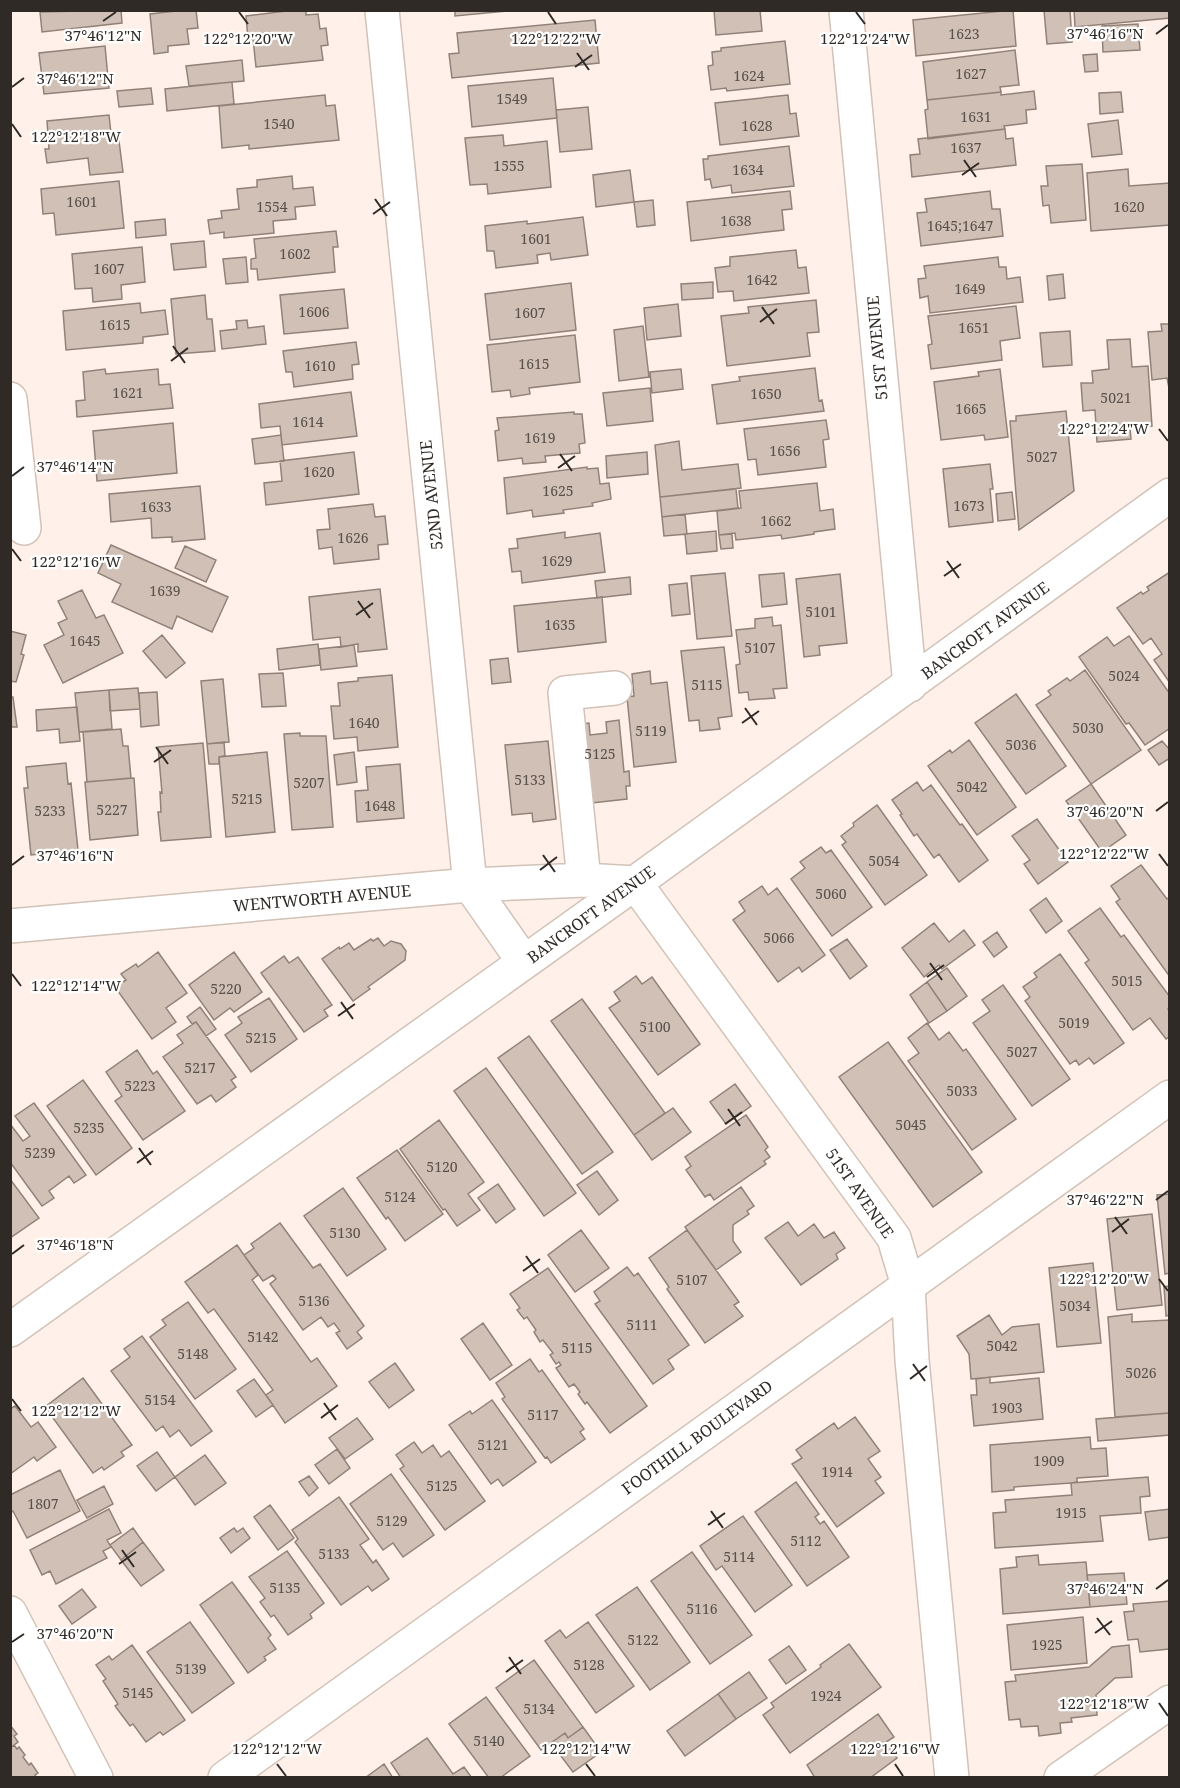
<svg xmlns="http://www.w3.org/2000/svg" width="1180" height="1788" viewBox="0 0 1180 1788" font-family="'Noto Serif',serif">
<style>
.building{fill:#d1c0b6;stroke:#918279;stroke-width:1.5}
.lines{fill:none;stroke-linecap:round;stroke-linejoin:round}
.minor-casing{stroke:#d2c2b7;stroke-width:36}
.major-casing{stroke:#d2c2b7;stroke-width:36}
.minor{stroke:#fff;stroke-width:33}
.major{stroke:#fff;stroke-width:33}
.ticks{fill:none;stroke:#302a26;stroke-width:2}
.labels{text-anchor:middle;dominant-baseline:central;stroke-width:4.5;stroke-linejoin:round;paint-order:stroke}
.number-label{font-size:14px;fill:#58504a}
.street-label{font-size:16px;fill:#302a26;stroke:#fff}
.ticks-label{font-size:15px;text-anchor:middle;fill:#302a26;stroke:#fff;stroke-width:4.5;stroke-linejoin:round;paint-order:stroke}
</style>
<rect width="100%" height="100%" fill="#fff1e9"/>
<path class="building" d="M121,10L122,23L42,32L40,12Z
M185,10H196L198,28L187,29L189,44L168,46V52L154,54L150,14Z
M295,10H306V15L318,14L320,29L326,28L328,45L321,46L323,60L256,67L253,39L248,40L246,16Z
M455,10H517L455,16Z
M714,10H760L762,31L716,35Z
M1013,10L1016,46L916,56L913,20Z
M1044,10H1070L1072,42L1047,44Z
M1074,10H1170V18L1075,27Z
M595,20L599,63L452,78L449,54L459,53L457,33Z
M1138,24L1140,50L1103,52L1102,26Z
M785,41L790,84L727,91L726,88L711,90L708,66L713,65L712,52L721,51V48Z
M105,46L109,88L44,94L39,53Z
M1015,50L1019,85L1000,87L1001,92L927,100L923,62Z
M1097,54L1098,71L1085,72L1083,55Z
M242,60L244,81L189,86L186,66Z
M553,78L557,118L472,127L468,86Z
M232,82L234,104L167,111L165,89Z
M151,88L153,104L119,107L117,91Z
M1034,91L1036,109L1026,110L1027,123L1004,126L1005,129L928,139L925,110L928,109L927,100L1001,92V95Z
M1121,92L1123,112L1100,114L1099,93Z
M325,95L326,106L335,105L339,140L249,149V145L222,148L219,106Z
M788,95L790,114L796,113L799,136L720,145L715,103Z
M588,107L592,149L560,152L556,110Z
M109,115L112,142L119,141L123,172L90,175L88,158L47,163L45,149H49L47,121Z
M1118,120L1122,154L1092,157L1088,124Z
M1005,129L1006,139L1013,138L1016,165L912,177L910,155L920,154L918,139Z
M503,135L504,146L547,141L551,187L488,194L487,184L470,185L465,138Z
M789,146L794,186L732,193L731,185L712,188L710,179L705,180L703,159H708V156Z
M1082,164L1086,220L1051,223L1049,205L1043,206L1041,186H1048L1046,166Z
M1128,169L1129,186L1170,183V225L1091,231L1087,173Z
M630,170L634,202L596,207L593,175Z
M292,176L293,189L313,187L315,205L295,207L296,219L273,221L274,233L224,238V232L210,234L208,220L222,218L221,211L239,209L237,189L257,187V180Z
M119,181L124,228L56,235L54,213L43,214L41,189Z
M790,191L792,209L782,210L784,230L691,241L687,202Z
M990,191L992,209H1000L1003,236L921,246L917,213L927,212L925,199Z
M653,200L655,225L637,227L634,202Z
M583,217L588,255L551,260L550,253L537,255L538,263L496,268L494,251H487L485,226L527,221V224Z
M165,219L166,235L136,238L135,222Z
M336,231L338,247H333L335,272L258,280L257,269H251V259L256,258L254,239Z
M204,241L206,267L174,270L171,244Z
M142,247L145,282L121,285L122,299L93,302L92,288L75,289L72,254Z
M796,250L798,268L806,267L809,293L734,301L733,291L718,292L715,268L730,266V257Z
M246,257L248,282L226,284L223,259Z
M998,257L999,267H1006L1007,279L1020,277L1023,302L930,313L928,296L920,298L918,279L926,278L924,266Z
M1063,274L1065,298L1049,300L1047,276Z
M713,282V298L682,300L681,284Z
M571,283L576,330L490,340L485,294Z
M344,289L348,328L284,334L280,295Z
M205,295L207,319H212L215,351L176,354L171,299Z
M816,300L819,332L807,333L810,356L727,366L721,316L749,313L748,307Z
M140,303L141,313L165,310L168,334L143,337V343L66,350L63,311Z
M678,304L681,336L647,340L644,308Z
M1016,306L1020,338L1000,341L1002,360L931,369L928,345L932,344L928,316Z
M247,320L248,328L264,326L266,344L222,349L220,331L237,329L236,321Z
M1161,324H1170V393L1167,378L1152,380L1148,332L1162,331Z
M643,326L649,377L619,381L614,330Z
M1070,331L1072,365L1043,367L1040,333Z
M575,335L580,382L529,388L530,394L511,397L510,390L492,392L487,345Z
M1130,339L1132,367L1148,366L1152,426L1130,428L1131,439L1097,442L1095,410L1083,411L1081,383H1093L1092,371L1109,369L1107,340Z
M356,342L359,364L352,365L353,379L294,387L292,372H286L283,351Z
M815,368L819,401L822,400L824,411L717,424L712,385L740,381L739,377Z
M105,369L106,374L158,369L159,385L170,384L173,408L77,417L76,401L85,400L83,372Z
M681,369L683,389L652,393L650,372Z
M1000,369L1008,437L985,440L984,435L941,440L934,382L979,376L978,372Z
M650,388L653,421L607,426L603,393Z
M351,392L357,436L282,445L280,426L261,428L259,404Z
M1066,411L1074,491L1019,530L1010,421H1016V416Z
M574,412V414H582L585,443L579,444L580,453L545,456L546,462L523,464L522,458L498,461L495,431L499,430L497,418Z
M826,420L829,439L823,440L826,467L758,475L756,459L748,460L744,429Z
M173,423L177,473L97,481L93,431Z
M281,435L284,461L255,464L252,439Z
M679,441L682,470L738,464L741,488L660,497L655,445Z
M354,452L359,494L266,505L264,483L282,481L280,461Z
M647,452L648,474L607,478L606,456Z
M990,464L993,489H990L993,522L949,527L943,469Z
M587,467V469L598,468L600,484L609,483L611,499L592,503L593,506L563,510L564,513L533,517L532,510L507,514L504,478Z
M817,483L820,511L833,509L835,529L814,532V534L782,539L781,535L736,540L735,533L719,535L717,511L741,508L739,491Z
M200,486L205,539L172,542V537L152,538L151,518L111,522L109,494Z
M736,489L738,508L662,517L660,497Z
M1012,492L1015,519L998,521L996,494Z
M373,504L375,517L385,516L388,544L378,545L379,559L334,564L332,547L319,549L317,530L330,529L328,509Z
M685,514L687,534L664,536L662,517Z
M716,531L717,551L687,554L685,534Z
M565,532V538L600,533L605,572L522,583L521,571L512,572L509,549L518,548L517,539Z
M732,534L733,548L721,549L719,535Z
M111,545L228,597L212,632L177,616L172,629L112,602L121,584L98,573Z
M185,546L216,560L206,582L175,568Z
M1170,572V683L1154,660L1162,654L1151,638L1143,644L1117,608L1141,592L1143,594L1149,590L1147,587Z
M725,573L732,636L697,639L691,576Z
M784,573L787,604L762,607L759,575Z
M840,574L847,643L819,646L820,655L804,657L796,579Z
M630,577L631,594L597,598L595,581Z
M687,583L690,614L672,616L669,585Z
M380,589L387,649L358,652V644L341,647L340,637L313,640L309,597Z
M82,590L96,618L104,615L123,653L63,683L44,645L64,635L58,623L67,619L58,601Z
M602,597L606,642L518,652L514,606Z
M772,617L773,626L781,625L787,688L773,689L775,698L749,700L748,692L739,693L736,665L740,664L736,630L755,628V619Z
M10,631L26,635L21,654L24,655L16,682L10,681Z
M162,635L185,663L166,678L143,651Z
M1129,636L1170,694V728L1145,745L1129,723L1126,724L1079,657L1107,637L1114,646Z
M318,644L320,665L279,670L277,649Z
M354,645L357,666L321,670L319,649Z
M724,647L732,716L718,718L720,729L700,731L699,720L689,721L681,651Z
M508,658L511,682L492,684L490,660Z
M1085,670L1141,750L1091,784L1036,705L1051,695L1048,691L1067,678L1070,681Z
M650,671L651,684L667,682L676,762L634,767L627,697L634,696L632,674Z
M283,673L286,706L262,707L259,674Z
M392,675L398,747L358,751L357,737L334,739L331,706H340L338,683L358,681V678Z
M223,679L229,742L207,744L201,681Z
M138,688L140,709L110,711L109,690Z
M109,690L112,729L79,732L75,693Z
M157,692L159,725L141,727L139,693Z
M1016,694L1066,766L1026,794L975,723Z
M10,697H13L17,727H10Z
M77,707L80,741L60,743L59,729L37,731L36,710Z
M619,720L624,772L629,771L630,786H626L627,799L583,804L574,725L589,723L590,735L607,733L606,722Z
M121,729L123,746H128L131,778L87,782L83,732Z
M300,733V736H326L333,827L292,830L284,734Z
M969,740L1016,807L977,835L928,766L950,750L952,753Z
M548,741L556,819L533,822L532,813L512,815L505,745Z
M1162,741L1170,750V758L1159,765L1148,750Z
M224,742L225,756L219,757V764H209L207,744Z
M203,743L211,837L161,841L158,812H161L160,792L162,793L158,747Z
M267,752L275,832L226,837L219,757Z
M354,752L357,782L337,785L334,755Z
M66,763L68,784L71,783L78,850L31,855L24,788H28L26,767Z
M400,764L404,818L357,822L355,791L368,790L366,767Z
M134,778L138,835L90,840L85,782Z
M917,782L923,791L931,785L960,825L962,824L988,860L959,882L939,854L934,858L917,834L914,836L900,815L902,814L892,800Z
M1091,784L1126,835L1102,852L1066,801Z
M877,805L927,875L885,905L842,845L846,842L841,836L854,826L853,823Z
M1037,819L1068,862L1038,884L1024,864L1030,860L1012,836Z
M821,847L826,853L831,850L872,907L832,936L791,879L805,868L800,862Z
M1141,865L1167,899L1170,897V977L1116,902L1120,899L1111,886Z
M762,886L768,895L777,888L825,955L802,972L799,967L778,982L733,920L745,911L739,902Z
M1046,898L1062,921L1046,933L1030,910Z
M1100,908L1121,937L1124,935L1170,997V1008L1168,1009L1170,1012V1036L1166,1039L1150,1018L1133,1030L1085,963L1089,960L1068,931Z
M934,923L949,942L964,930L975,945L942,969L939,965L924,977L902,948Z
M997,932L1007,947L994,957L983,942Z
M378,938L384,946L391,941L401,944L406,951L405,960L368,987L370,989L353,1001L322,959L339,947L340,949L349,943L354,950L371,939L373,941Z
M847,939L867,966L850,979L830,950Z
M158,952L187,993L166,1008L176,1022L152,1039L115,987L126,980L121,974L136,964L138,967Z
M234,952L262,992L234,1012L230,1008L214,1020L189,985Z
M1060,954L1124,1043L1094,1064L1089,1058L1079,1065L1076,1060L1070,1064L1025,1001L1030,997L1023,987L1037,977L1034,973Z
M284,956L289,963L298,957L332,1005L324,1010L328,1016L304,1032L261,973Z
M947,968L967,996L947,1011L927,982Z
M636,976L642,984L652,977L700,1044L658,1075L609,1008L620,1001L614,992Z
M927,982L947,1011L929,1023L910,995Z
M1003,985L1070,1079L1032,1106L973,1023L990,1011L982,1000Z
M269,998L297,1039L251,1072L225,1035L242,1023L238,1017Z
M582,999L665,1113L634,1135L551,1021Z
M200,1007L216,1029L206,1036L196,1022L192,1024L187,1017Z
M196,1022L236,1077L231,1080L236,1087L216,1102L211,1095L197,1104L163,1057L183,1043L177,1035Z
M927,1023L939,1040L949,1032L963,1051L966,1049L1016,1119L972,1150L908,1061L919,1053L908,1038Z
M529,1036L613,1152L582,1174L498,1058Z
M888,1042L982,1172L933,1207L839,1077Z
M137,1050L153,1074L157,1071L185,1111L143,1140L115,1101L122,1096L106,1072Z
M486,1068L576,1193L544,1216L454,1091Z
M83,1080L132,1148L96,1175L47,1106Z
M735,1084L751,1106L726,1124L710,1102Z
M34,1103L86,1175L74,1183L69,1176L49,1191L54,1198L42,1206L10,1162V1124L23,1141L30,1136L15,1116Z
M673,1108L691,1132L652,1160L634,1135Z
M746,1115L768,1147L765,1150L770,1157L764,1161L766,1164L714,1200L710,1194L705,1197L686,1170L691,1166L685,1157Z
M439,1120L484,1182L468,1194L480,1210L457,1226L445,1209L443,1210L400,1149Z
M397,1150L443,1214L405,1241L388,1217L386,1219L357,1178Z
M597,1171L618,1200L599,1215L577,1185Z
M10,1179L39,1218L10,1238Z
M498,1184L515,1209L496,1223L478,1198Z
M741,1187L754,1206L747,1211L749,1214L733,1225V1241L741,1252L716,1270L685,1227Z
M343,1188L386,1249L347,1276L304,1216Z
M1170,1194V1273L1165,1274L1157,1195Z
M1152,1214L1162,1305L1117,1310L1107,1219Z
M788,1222L798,1236L814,1224L824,1238L834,1232L845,1248L836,1254L838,1259L801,1285L765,1238Z
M280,1223L313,1268L320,1264L364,1326L357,1332L362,1338L347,1349L336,1333L340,1331L334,1323L328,1327L321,1317L303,1330L270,1284L276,1279L273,1275L263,1281L244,1255L254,1248L251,1244Z
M581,1230L609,1268L575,1292L548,1255Z
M687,1230L739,1302L734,1305L743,1316L705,1343L667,1289L669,1287L649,1258Z
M237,1245L258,1275L252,1280L311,1362L317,1358L337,1386L285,1423L266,1395L273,1390L214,1309L208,1313L185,1282Z
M1093,1263L1101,1343L1057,1347L1049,1268Z
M627,1267L634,1276L638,1273L689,1345L668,1360L674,1369L653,1384L595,1304L600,1301L594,1292Z
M548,1268L647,1406L610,1433L587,1402L585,1404L578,1394L580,1392L574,1384L569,1387L556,1368L561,1365L559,1362L556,1364L550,1355L553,1353L543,1340L540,1342L534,1332L536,1330L527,1317L524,1319L517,1310L520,1308L510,1294Z
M1170,1286V1315L1166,1316L1164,1287Z
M188,1302L236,1369L195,1399L150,1337L166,1325L162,1320Z
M1132,1314V1322L1169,1320L1170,1413L1115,1417L1108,1317Z
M989,1315L1002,1335L1012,1327L1039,1324L1044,1372L971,1379L969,1354L957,1336Z
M483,1323L512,1365L490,1380L461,1339Z
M142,1336L212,1431L191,1446L179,1430L170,1437L163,1426L156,1431L111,1371L130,1357L124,1349Z
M530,1359L539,1372L542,1370L584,1429L580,1432L585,1439L551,1463L547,1457L545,1458L502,1399L505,1397L496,1383Z
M395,1363L414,1390L389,1408L369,1382Z
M990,1377V1383L1039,1378L1043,1419L974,1426L971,1395H977L976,1379Z
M83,1378L132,1445L121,1452L124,1456L104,1470L102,1467L93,1473L45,1407Z
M254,1379L273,1405L256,1417L237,1391Z
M492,1400L536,1462L503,1486L498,1479L491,1484L449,1425L470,1411L472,1414Z
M15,1406L31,1427L38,1422L56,1447L37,1461L34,1457L10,1474V1409Z
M1169,1413L1170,1435L1098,1441L1096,1419Z
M855,1417L880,1451L868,1459L881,1477L875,1481L884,1493L837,1527L792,1464L802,1458L796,1450L834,1423L838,1429Z
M357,1418L373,1439L345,1459L329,1438Z
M1090,1437L1091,1449L1106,1448L1108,1476L1077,1478V1482L1071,1483L1014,1487V1490L992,1492L990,1445Z
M414,1442L422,1453L433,1445L441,1457L449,1451L485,1501L445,1530L400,1469L404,1466L396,1455Z
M337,1449L350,1468L329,1484L315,1465Z
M157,1452L175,1477L156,1491L137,1466Z
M205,1455L226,1483L195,1505L175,1477Z
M60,1470L80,1511L27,1538L13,1511L10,1513V1495Z
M391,1474L434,1535L403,1557L393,1543L383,1550L350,1504Z
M309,1476L318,1488L309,1496L299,1482Z
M1148,1477L1150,1496L1140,1497L1141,1513L1100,1516L1103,1541L995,1548L993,1513L1006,1512L1005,1500L1072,1495L1071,1483Z
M796,1482L819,1514L815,1517L820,1524L824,1521L849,1557L807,1586L755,1512Z
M104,1486L113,1504L87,1518L77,1500Z
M339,1497L369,1539L360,1545L373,1563L376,1560L389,1579L372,1591L368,1586L341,1605L295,1542L298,1539L292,1530Z
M270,1505L294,1538L278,1550L254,1517Z
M109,1509L121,1533L107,1540L111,1547L103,1551L107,1558L56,1584L50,1571L42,1575L30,1550Z
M1170,1509V1537L1149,1540L1145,1512Z
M743,1516L792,1585L755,1612L722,1566L716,1570L700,1546Z
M133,1528L143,1542L121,1560L110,1545Z
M234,1528L237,1532L243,1528L250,1538L231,1553L220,1538Z
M143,1542L164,1570L141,1586L121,1560Z
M287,1551L324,1603L310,1614L312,1618L288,1635L274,1615L271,1617L260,1602L265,1598L249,1577Z
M692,1552L752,1635L710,1664L651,1581Z
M1038,1555L1039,1565L1086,1562L1090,1607L1003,1614L1000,1569L1017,1567L1016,1557Z
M1124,1573L1127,1604L1090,1607L1087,1575Z
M232,1582L271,1635L268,1638L276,1649L264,1657L266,1660L248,1673L200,1605Z
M637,1587L690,1662L650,1690L596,1615Z
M82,1589L96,1607L72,1624L59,1606Z
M1170,1601L1169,1649L1140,1652L1138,1639L1128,1640L1124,1612L1134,1611L1133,1604Z
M1083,1617L1087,1663L1011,1670L1007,1625Z
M190,1622L234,1683L192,1713L147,1652Z
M588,1622L634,1686L596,1713L545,1641L560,1630L566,1638Z
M849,1644L881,1687L790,1753L763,1715L774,1707L771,1703L821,1667L820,1665Z
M132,1645L185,1720L163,1735L160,1732L146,1742L133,1724L130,1726L115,1706L118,1704L103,1681L106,1679L96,1665L109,1656L112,1660Z
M1129,1645L1132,1677L1115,1678L1096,1695L1097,1715L1071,1718L1072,1722L1060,1723L1061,1733L1039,1736L1038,1726L1021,1727L1020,1719L1009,1720L1005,1682L1016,1681L1015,1675L1089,1667L1112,1647Z
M789,1646L806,1670L786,1684L769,1660Z
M534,1660L583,1727L568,1738L565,1733L541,1750L496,1688Z
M749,1672L767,1698L736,1719L718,1694Z
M718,1694L736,1719L685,1756L667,1731Z
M486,1697L530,1756L500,1778H489L449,1724Z
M878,1714L894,1737L886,1742L897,1758L870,1778H815L807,1765Z
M10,1725L17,1734L14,1736L18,1742L10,1748Z
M583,1727L601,1752L573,1772L551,1743L565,1733L568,1738Z
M427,1738L453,1774L464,1767L472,1778H401L391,1763Z
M14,1745L17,1749L19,1747L25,1755L23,1757L29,1765L31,1763L38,1773L35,1775L37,1778H10V1748Z
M384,1764L393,1778H365Z"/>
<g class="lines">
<g class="minor-casing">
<path id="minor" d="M382,10L470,885L524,962
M846,10L910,685
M10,399L24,528
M584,880L565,693L615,688
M635,883L894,1238L908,1285L912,1360L952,1778
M10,926L470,885L584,880L635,883
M10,1330L635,883L1170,495
M10,1613L96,1778
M1061,1778L1170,1702"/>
</g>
<g class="major-casing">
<path id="major" d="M225,1778L1170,1097"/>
</g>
<use href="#minor" class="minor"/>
<use href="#major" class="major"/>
</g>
<path class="ticks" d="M239,12L248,24M548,12L556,24M856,12L865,24M103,21L116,12M1156,34L1168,25M577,53L589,70M575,67L592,55M12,87L24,78M12,124L21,137M964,160L976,177M962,175L979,163M375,199L387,216M373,214L390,202M762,307L774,324M760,322L777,309M173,346L185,363M171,361L188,348M1159,429L1168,441M560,454L572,471M558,468L575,456M12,476L24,467M12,549L21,561M947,561L959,578M944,576L961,564M358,601L370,618M356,615L373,603M745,708L757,725M742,723L759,711M156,747L168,764M154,762L171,750M1156,811L1168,802M1159,854L1168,866M543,855L555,872M12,865L24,856M540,870L557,857M930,963L942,980M12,974L21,986M927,977L944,965M341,1002L353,1019M338,1016L355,1004M728,1109L740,1126M725,1124L742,1112M139,1148L151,1165M137,1163L153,1151M1156,1200L1168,1191M1115,1217L1127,1234M1112,1232L1129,1219M12,1254L24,1245M526,1256L538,1273M523,1271L540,1259M1159,1279L1168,1291M913,1364L925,1381M910,1379L927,1366M12,1399L21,1411M324,1403L336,1420M321,1418L338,1405M711,1511L723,1528M708,1525L725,1513M122,1550L134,1567M119,1564L136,1552M1156,1589L1168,1580M1097,1618L1110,1635M1095,1633L1112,1621M12,1642L24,1634M509,1657L521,1674M506,1672L523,1660M1159,1703L1168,1716M277,1764L286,1776M586,1764L595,1776M895,1764L903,1776"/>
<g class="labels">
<g class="number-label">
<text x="964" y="33">1623</text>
<text x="971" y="73">1627</text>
<text x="749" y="75">1624</text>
<text x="512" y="98">1549</text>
<text x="976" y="116">1631</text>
<text x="279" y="123">1540</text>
<text x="757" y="125">1628</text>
<text x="966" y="147">1637</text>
<text x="509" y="165">1555</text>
<text x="748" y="169">1634</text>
<text x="82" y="201">1601</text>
<text x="272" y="206">1554</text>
<text x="1129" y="206">1620</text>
<text x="736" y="220">1638</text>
<text x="960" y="225">1645;1647</text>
<text x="536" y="238">1601</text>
<text x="295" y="253">1602</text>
<text x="109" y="268">1607</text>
<text x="762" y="279">1642</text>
<text x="970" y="288">1649</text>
<text x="314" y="311">1606</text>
<text x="530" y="312">1607</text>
<text x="115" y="324">1615</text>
<text x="974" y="327">1651</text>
<text x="534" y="363">1615</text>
<text x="320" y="365">1610</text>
<text x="128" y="392">1621</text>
<text x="766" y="393">1650</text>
<text x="1116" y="397">5021</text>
<text x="971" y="408">1665</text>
<text x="308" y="421">1614</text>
<text x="540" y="437">1619</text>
<text x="785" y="450">1656</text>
<text x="1042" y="456">5027</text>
<text x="319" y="471">1620</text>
<text x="558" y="490">1625</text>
<text x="969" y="505">1673</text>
<text x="156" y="506">1633</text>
<text x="776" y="520">1662</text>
<text x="353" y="537">1626</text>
<text x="557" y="560">1629</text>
<text x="165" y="590">1639</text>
<text x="821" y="611">5101</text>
<text x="560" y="624">1635</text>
<text x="85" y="640">1645</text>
<text x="760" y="647">5107</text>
<text x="1124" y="675">5024</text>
<text x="707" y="684">5115</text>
<text x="364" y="722">1640</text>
<text x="1088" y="727">5030</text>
<text x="651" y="730">5119</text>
<text x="1021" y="744">5036</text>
<text x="600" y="753">5125</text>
<text x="530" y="779">5133</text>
<text x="309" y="782">5207</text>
<text x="972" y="786">5042</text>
<text x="247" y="798">5215</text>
<text x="380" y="805">1648</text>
<text x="112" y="809">5227</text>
<text x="50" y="810">5233</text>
<text x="884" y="860">5054</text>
<text x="831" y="893">5060</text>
<text x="779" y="937">5066</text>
<text x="1127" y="980">5015</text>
<text x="226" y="988">5220</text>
<text x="1074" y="1022">5019</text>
<text x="655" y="1026">5100</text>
<text x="261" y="1037">5215</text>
<text x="1022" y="1051">5027</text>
<text x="200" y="1067">5217</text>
<text x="140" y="1085">5223</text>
<text x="962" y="1090">5033</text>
<text x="911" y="1124">5045</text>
<text x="89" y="1127">5235</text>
<text x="40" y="1152">5239</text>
<text x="442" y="1166">5120</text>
<text x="400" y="1196">5124</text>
<text x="345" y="1232">5130</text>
<text x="692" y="1279">5107</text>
<text x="314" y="1300">5136</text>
<text x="1075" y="1305">5034</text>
<text x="642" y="1324">5111</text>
<text x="263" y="1336">5142</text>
<text x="1002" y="1345">5042</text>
<text x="577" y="1347">5115</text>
<text x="193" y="1353">5148</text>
<text x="1141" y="1372">5026</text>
<text x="160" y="1399">5154</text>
<text x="1007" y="1407">1903</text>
<text x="543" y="1414">5117</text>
<text x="493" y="1444">5121</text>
<text x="1049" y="1460">1909</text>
<text x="837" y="1471">1914</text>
<text x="442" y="1485">5125</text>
<text x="43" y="1503">1807</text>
<text x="1071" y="1512">1915</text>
<text x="392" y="1520">5129</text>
<text x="806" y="1540">5112</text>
<text x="334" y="1553">5133</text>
<text x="739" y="1556">5114</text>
<text x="285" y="1587">5135</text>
<text x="702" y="1608">5116</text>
<text x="643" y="1639">5122</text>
<text x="1047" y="1644">1925</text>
<text x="589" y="1664">5128</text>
<text x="191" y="1668">5139</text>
<text x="138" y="1692">5145</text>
<text x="826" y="1695">1924</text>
<text x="539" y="1708">5134</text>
<text x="489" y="1740">5140</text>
</g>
<g class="street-label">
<text transform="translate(877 348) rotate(-95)">51ST AVENUE</text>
<text transform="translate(431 495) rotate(-96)">52ND AVENUE</text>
<text transform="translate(985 630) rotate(-36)">BANCROFT AVENUE</text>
<text transform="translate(322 898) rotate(-5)">WENTWORTH AVENUE</text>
<text transform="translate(591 914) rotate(-36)">BANCROFT AVENUE</text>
<text transform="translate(860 1193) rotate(55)">51ST AVENUE</text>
<text transform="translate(697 1437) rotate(-36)">FOOTHILL BOULEVARD</text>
</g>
</g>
<g class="ticks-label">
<text x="1105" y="39">37°46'16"N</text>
<text x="103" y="41">37°46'12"N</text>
<text x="248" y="44">122°12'20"W</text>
<text x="556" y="44">122°12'22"W</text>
<text x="865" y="44">122°12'24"W</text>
<text x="75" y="84">37°46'12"N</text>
<text x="76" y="142">122°12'18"W</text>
<text x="1104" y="434">122°12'24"W</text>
<text x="75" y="472">37°46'14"N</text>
<text x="76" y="567">122°12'16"W</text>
<text x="1105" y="817">37°46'20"N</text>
<text x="1104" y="859">122°12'22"W</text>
<text x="75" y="861">37°46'16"N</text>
<text x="76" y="991">122°12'14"W</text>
<text x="1105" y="1205">37°46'22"N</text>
<text x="75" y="1250">37°46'18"N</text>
<text x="1104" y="1284">122°12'20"W</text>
<text x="76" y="1416">122°12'12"W</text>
<text x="1105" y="1594">37°46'24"N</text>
<text x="75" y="1639">37°46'20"N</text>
<text x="1104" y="1709">122°12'18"W</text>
<text x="277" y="1754">122°12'12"W</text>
<text x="586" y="1754">122°12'14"W</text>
<text x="895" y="1754">122°12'16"W</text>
</g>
<rect width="1180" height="1788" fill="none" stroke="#302a26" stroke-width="24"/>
</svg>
